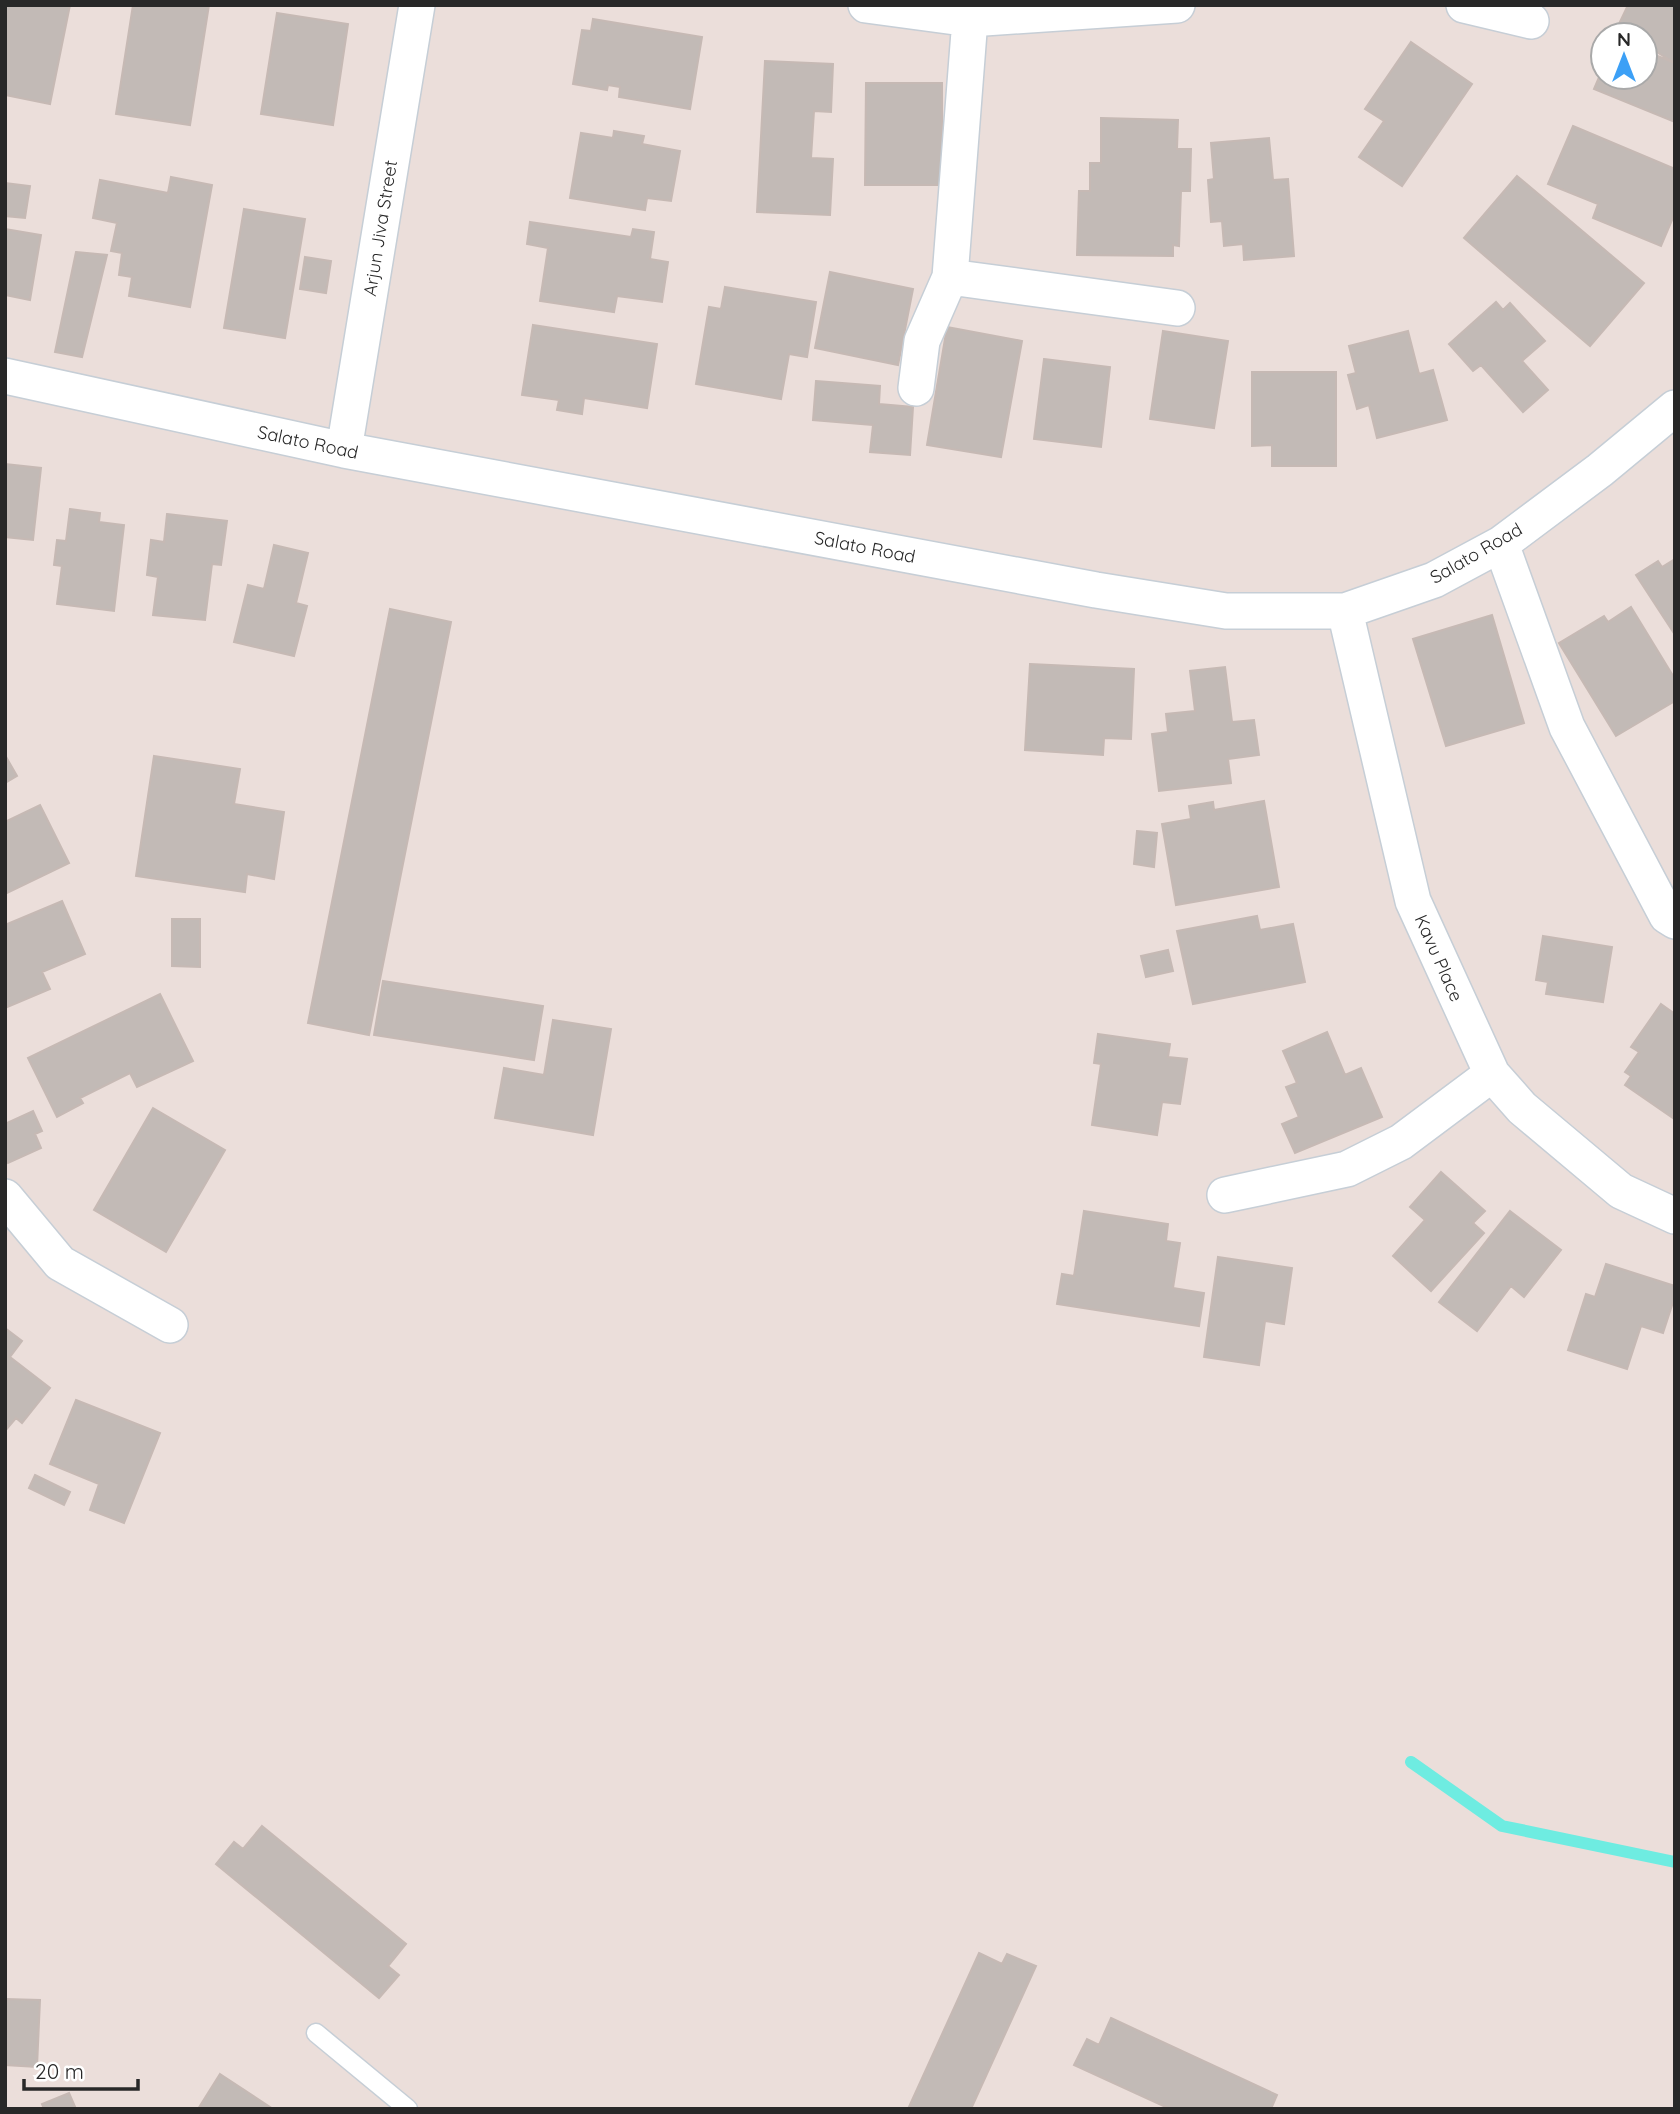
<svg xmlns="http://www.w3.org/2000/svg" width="1680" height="2114" viewBox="0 0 1680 2114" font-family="Quicksand,sans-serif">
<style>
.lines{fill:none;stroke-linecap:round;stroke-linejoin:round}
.stream{stroke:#6eece1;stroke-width:12}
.building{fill:#c2bab6;stroke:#c6b9b4;stroke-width:2}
.lane-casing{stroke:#c6ced6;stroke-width:21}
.street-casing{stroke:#c6ced6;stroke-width:38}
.lane{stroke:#fff;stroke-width:18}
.street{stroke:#fff;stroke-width:35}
.labels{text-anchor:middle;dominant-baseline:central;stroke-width:5;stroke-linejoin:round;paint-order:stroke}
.street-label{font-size:18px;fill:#282828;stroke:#fff}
</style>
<rect width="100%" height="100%" fill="#ebdeda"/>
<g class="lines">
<path class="stream" d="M1411,1762L1502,1826L1675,1862"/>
</g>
<path class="building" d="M5,5H70L50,104L5,95Z
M133,5H209L190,125L116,114Z
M1628,5H1675V63L1645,45V35H1629L1617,28Z
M277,13L348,24L333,125L261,114Z
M593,19L702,37L690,109L619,97L620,87L608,85L607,90L573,84L582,30L591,31Z
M1411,42L1472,84L1402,186L1359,157L1384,121L1365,109Z
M1645,51L1675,63V122L1594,89L1603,68V77H1645Z
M765,61L833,64L831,112L814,111L811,158L833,159L830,215L757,212Z
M866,83H942V185H865Z
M1101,118L1178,120L1177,149H1191L1190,191H1181L1179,246L1173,245V256L1077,255L1079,191H1090V163H1101Z
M1573,126L1675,169V213L1661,246L1593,218L1598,204L1548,184Z
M614,131L644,136L642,144L680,151L671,201L647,198L645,210L570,198L581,133L613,138Z
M1269,138L1273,180L1288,179L1294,256L1244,260L1243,244L1224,246L1222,221L1211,222L1208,180L1214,179L1211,143Z
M1517,176L1644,283L1590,346L1464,238Z
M171,177L212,185L190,307L129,296L132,277L119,275L122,253L111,251L117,223L93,218L100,180L168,193Z
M5,183L30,186L25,218L5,216Z
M244,209L305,219L285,338L224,328Z
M530,222L631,237L633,229L654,232L650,259L668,262L662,302L617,296L614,312L540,301L548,248L527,244Z
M5,229L41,235L30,300L5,295Z
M76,252L107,255L82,357L55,352Z
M305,257L331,261L326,293L300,289Z
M830,272L913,289L898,365L815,348Z
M725,287L816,302L807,357L789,354L781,399L696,384L709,307L721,309Z
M1496,302L1503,310L1510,303L1545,341L1522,361L1548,390L1523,412L1481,365L1473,371L1449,344Z
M533,325L657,344L647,408L584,398L582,414L557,410L559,400L522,395Z
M947,327L1022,341L1001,457L927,445Z
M1163,331L1228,341L1214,428L1150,419Z
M1408,331L1419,374L1433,370L1447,420L1377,438L1369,405L1357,409L1348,375L1356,373L1349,346Z
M1044,359L1110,367L1101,447L1034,439Z
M1252,372H1336V466H1272V445L1252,446Z
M816,381L880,386L879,404L913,407L910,455L870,452L873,425L813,420Z
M5,464L41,468L33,540L5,537Z
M70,509L100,513L99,522L124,525L114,611L57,604L62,566L54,565L57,540L66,541Z
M167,514L227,521L221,565L212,564L205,620L153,615L158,577L147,575L151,540L164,542Z
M274,545L308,553L296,603L307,606L294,656L234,642L248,585L264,589Z
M1675,559V635L1636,575L1658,561L1662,567Z
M1631,607L1675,679V701L1616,736L1559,643L1604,616L1608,622Z
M390,609L451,622L369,1035L308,1023Z
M1492,615L1524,723L1446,746L1413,639Z
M1030,664L1134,669L1131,739L1104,738L1103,755L1025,750Z
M1225,667L1232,722L1254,720L1259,755L1228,759L1231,783L1159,791L1152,734L1168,732L1166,714L1195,711L1190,671Z
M5,755L17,776L5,783Z
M154,756L240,769L234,804L284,812L274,879L247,874L245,892L136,876Z
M1264,801L1279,887L1176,905L1162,824L1191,819L1189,806L1213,802L1214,810Z
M40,805L69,863L5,894V822Z
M1137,831L1157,833L1154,867L1134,864Z
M62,901L85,954L42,972L50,989L5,1008V925Z
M1257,916L1260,930L1293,924L1305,982L1193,1004L1177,931Z
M172,919H200V967L172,966Z
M1543,936L1612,947L1603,1002L1546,994L1548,982L1536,980Z
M1168,950L1173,971L1146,977L1141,956Z
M383,981L543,1006L534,1060L374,1035Z
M160,994L193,1061L137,1087L130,1073L80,1098L83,1103L57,1117L28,1058Z
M1661,1004L1675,1014L1673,1118L1625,1085L1631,1076L1625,1072L1639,1052L1631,1047Z
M553,1020L611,1029L593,1135L495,1118L504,1068L544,1075Z
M1327,1032L1345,1075L1361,1068L1382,1117L1295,1153L1282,1124L1299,1117L1286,1087L1297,1083L1283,1051Z
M1098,1034L1170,1044L1168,1057L1187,1059L1180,1104L1162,1102L1157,1135L1092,1125L1101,1064L1094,1063Z
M153,1108L225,1150L166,1252L94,1210Z
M33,1111L42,1131L35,1134L41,1148L8,1163L5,1156V1124Z
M1441,1172L1485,1211L1473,1223L1484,1233L1431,1291L1393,1256L1425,1220L1410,1207Z
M1084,1211L1168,1224L1166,1241L1180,1243L1173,1288L1204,1293L1199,1326L1057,1304L1062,1274L1074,1276Z
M1510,1211L1561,1250L1524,1297L1511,1286L1477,1331L1439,1302Z
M1218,1257L1292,1268L1284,1324L1265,1321L1259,1365L1204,1357Z
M1606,1264L1675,1286V1296L1663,1333L1641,1326L1627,1369L1568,1350L1586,1294L1595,1297Z
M5,1328L22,1341L10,1357L50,1388L22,1423L16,1418L5,1431Z
M76,1400L160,1433L124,1523L90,1510L99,1484L50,1464Z
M35,1475L70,1492L64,1505L29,1488Z
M262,1826L406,1944L388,1966L399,1975L379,1998L216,1864L234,1842L243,1849Z
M979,1953L1002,1964L1007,1954L1036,1966L971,2109H908Z
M5,1999L40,2000L37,2067L5,2065Z
M1111,2018L1277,2095L1271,2109H1170L1074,2065L1087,2039L1099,2045Z
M220,2074L273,2109H198Z
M69,2093L76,2109H44L42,2104Z"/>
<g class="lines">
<g class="lane-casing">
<path id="lane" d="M316,2033L408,2109"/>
</g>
<g class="street-casing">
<path id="street" d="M866,5L970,19L1177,5
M1464,5L1531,21
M950,277L1177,308
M5,376L344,450L1096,590L1226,611H1345L1434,580L1501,544L1600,470L1675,408
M916,388L922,341L950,277L970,19
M344,450L417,5
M1501,544L1567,727L1667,916L1675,921
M1345,611L1413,901L1492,1074L1522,1108L1621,1191L1675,1216
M1225,1195L1347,1169L1401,1142L1492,1074
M5,1197L60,1263L170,1325"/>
</g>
<use href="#lane" class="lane"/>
<use href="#street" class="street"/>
</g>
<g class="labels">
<g class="street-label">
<text transform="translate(380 228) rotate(-81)">Arjun Jiva Street</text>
<text transform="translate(308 442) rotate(12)">Salato Road</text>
<text transform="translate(865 547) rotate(11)">Salato Road</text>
<text transform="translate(1476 553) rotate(-30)">Salato Road</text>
<text transform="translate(1439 958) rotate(66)">Kavu Place</text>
</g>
</g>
<rect width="1680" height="2114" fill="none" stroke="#282828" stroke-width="14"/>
<g transform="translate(1624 56)"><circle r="33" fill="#ffffff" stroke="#a9a9a9" stroke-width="2"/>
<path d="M0-5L12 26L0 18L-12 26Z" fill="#3ca0f6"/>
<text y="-10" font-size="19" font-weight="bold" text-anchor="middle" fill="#282828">N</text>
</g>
<path d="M24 2079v10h114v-10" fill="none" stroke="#282828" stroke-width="3.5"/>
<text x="35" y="2079" font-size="21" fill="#282828" stroke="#ffffff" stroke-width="5" paint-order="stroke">20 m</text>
</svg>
